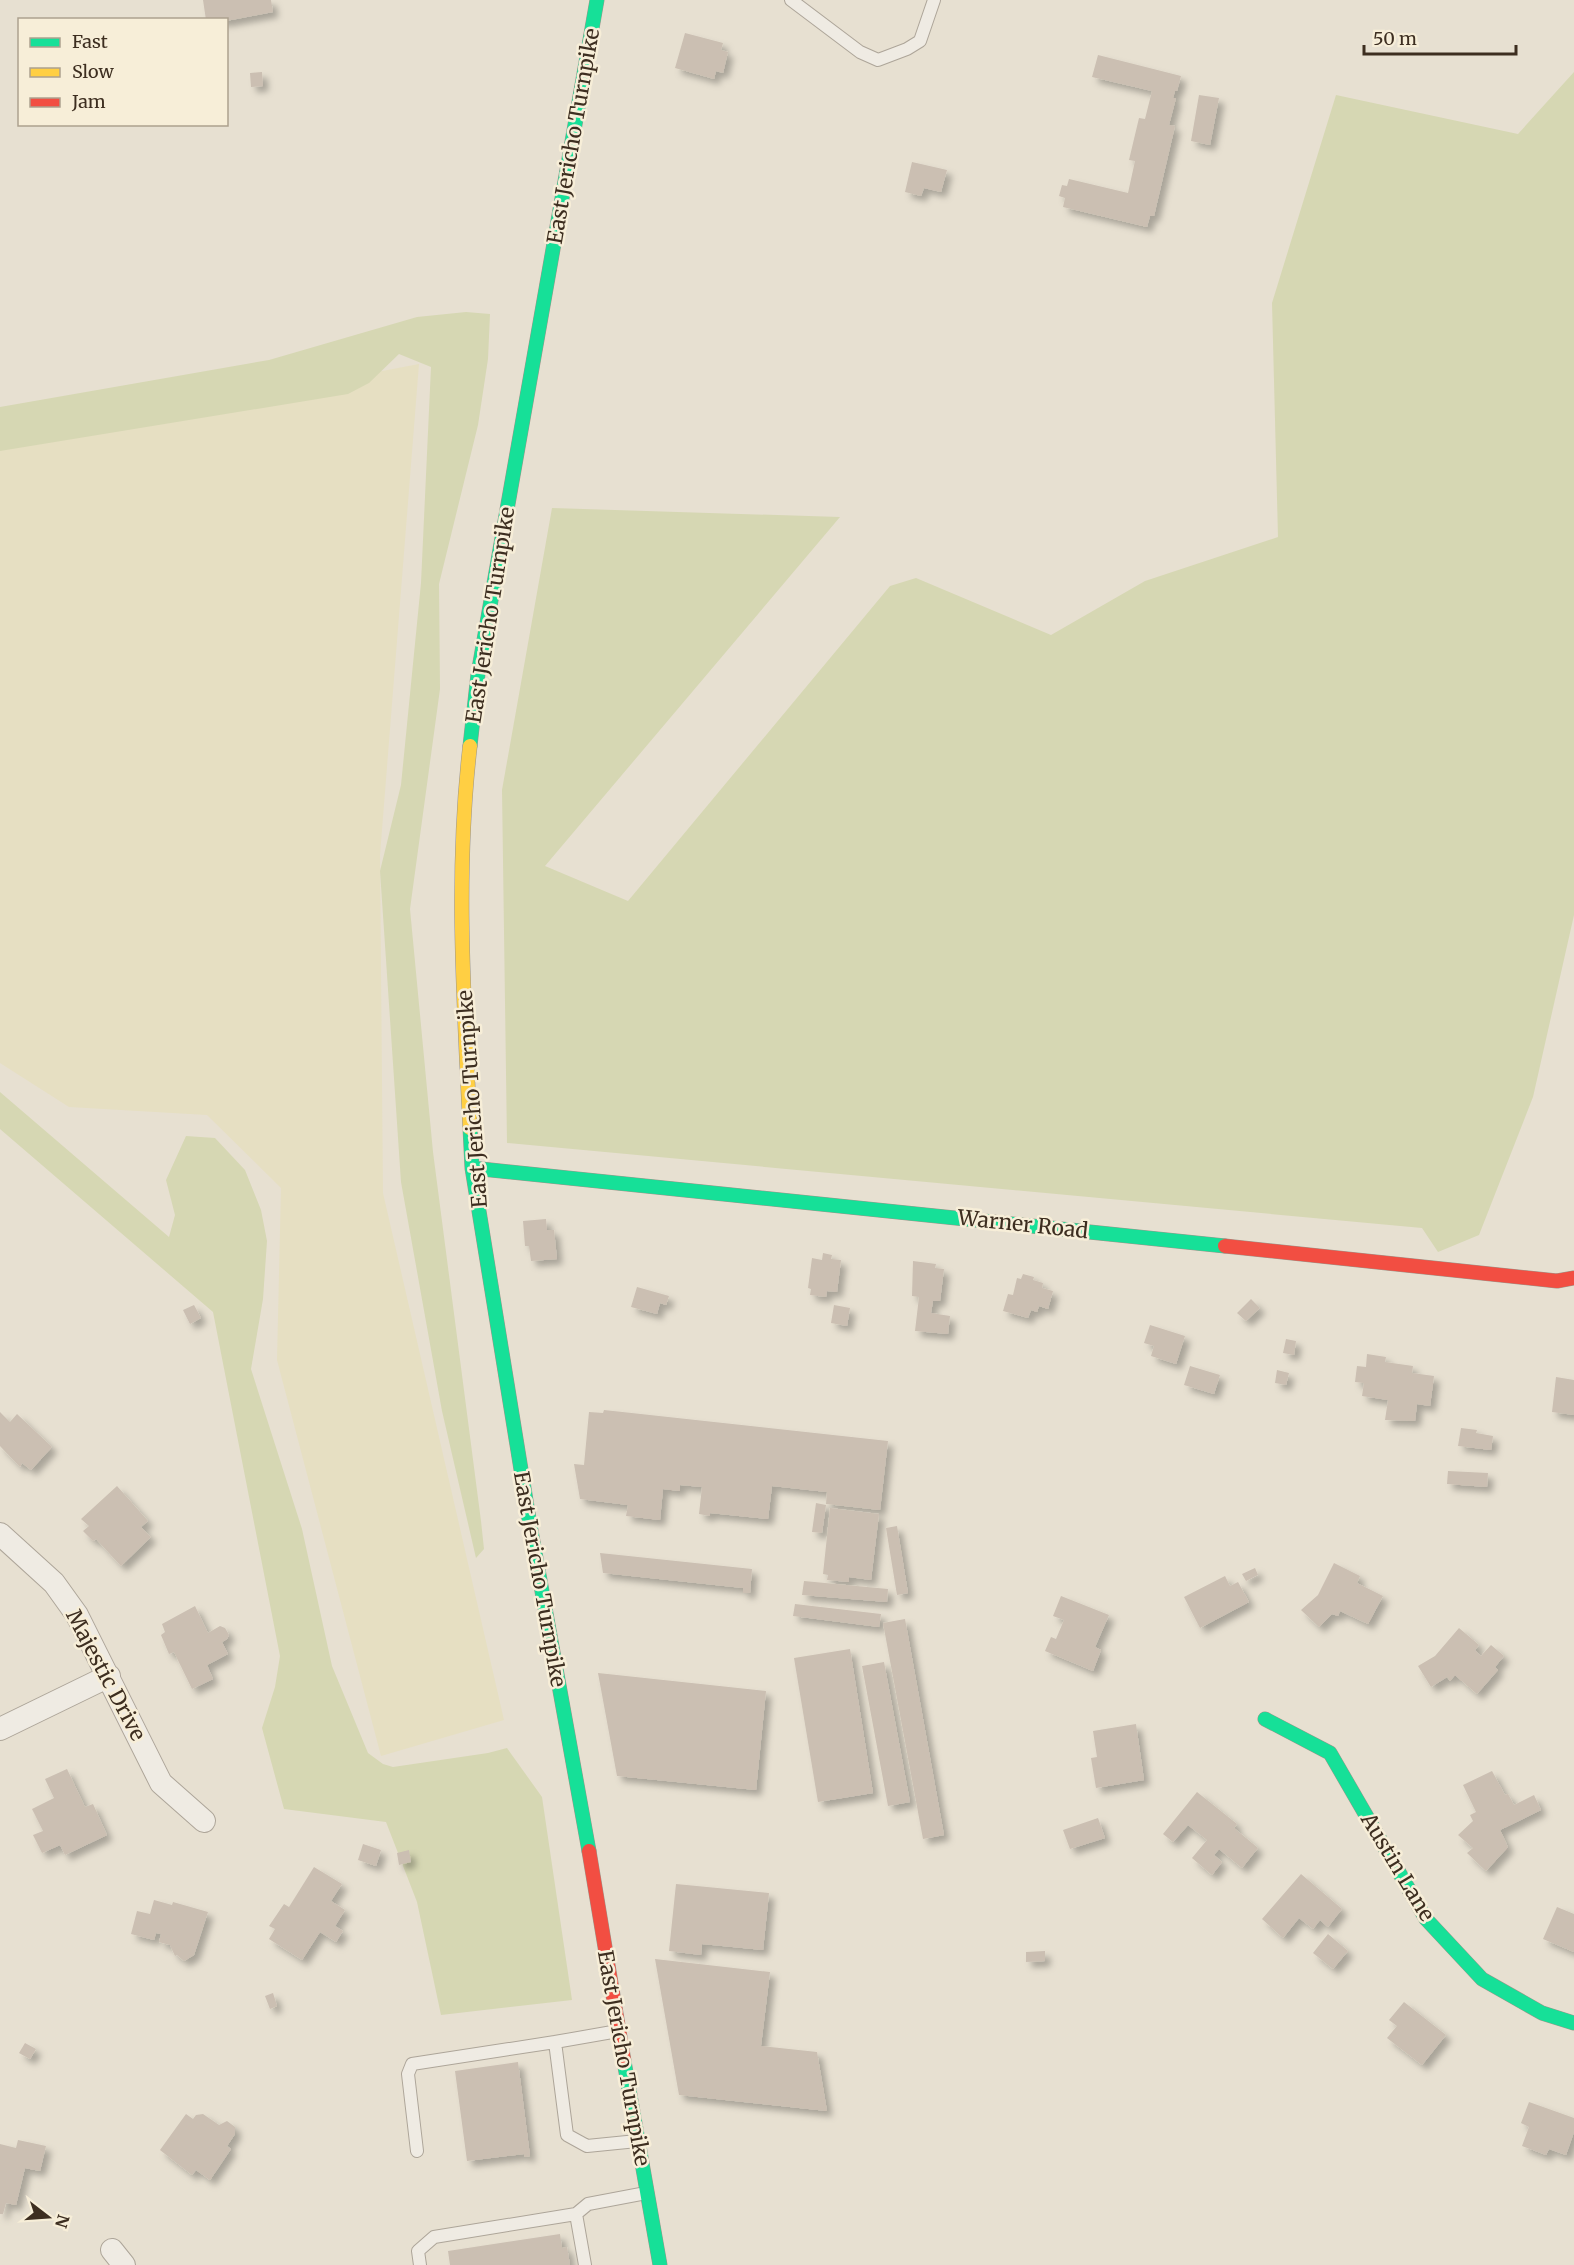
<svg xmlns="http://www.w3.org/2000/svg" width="1574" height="2265" viewBox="0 0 1574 2265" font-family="Merriweather,serif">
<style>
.farmland{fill:#e6dfc2}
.green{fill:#d6d7b3}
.building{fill:#cbbfb2;filter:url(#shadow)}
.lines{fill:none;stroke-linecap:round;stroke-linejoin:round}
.lane-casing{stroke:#ada599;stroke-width:14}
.street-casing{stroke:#ada599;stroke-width:24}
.fast-casing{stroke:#9c958a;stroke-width:15}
.slow-casing{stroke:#9c958a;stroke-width:15}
.jam-casing{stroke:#9c958a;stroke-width:15}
.lane{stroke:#efebe3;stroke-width:12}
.street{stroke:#efebe3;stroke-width:22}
.fast{stroke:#16e098;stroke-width:14}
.slow{stroke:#ffcf43;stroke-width:14}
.jam{stroke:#f24e42;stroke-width:14}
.labels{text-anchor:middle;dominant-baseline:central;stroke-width:5;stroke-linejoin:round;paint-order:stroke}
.street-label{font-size:21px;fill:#3d2e20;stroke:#f7eed8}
</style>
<defs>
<filter id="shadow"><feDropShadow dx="5.5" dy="5.5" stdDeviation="3" flood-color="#0004"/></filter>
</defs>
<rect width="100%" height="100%" fill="#e7e0d1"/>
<path class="farmland" d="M419,364L380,855L383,1193L504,1720L381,1756L277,1360L281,1188L207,1115L69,1107L0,1063V444Z"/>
<path class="green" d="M1574,72V915L1533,1097L1479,1235L1438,1252L1422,1228L507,1143L502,790L552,508L840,517L545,866L628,901L890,586L916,578L1051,635L1145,581L1278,537L1272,303L1336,95L1518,134Z
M466,312L490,314L488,359L478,425L439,584L440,689L410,909L433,1152L481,1521L484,1549L476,1558L442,1411L401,1182L380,871L401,785L421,583L431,367L399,354L369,383L348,394L0,451V407L269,360L417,317Z
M0,1092L169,1237L175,1215L166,1180L186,1136L215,1138L245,1170L261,1210L267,1241L263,1299L251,1369L302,1529L332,1666L368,1753L383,1764L393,1767L488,1753L507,1748L542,1797L572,2000L441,2015L417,1902L386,1822L284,1809L262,1728L275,1687L280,1656L213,1312L0,1129Z"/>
<path class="building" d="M203,0H271L273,12L226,21L206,20Z
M685,33L723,43L721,50L728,52L723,73L716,71L714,79L675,68Z
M1098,55L1181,76L1177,91H1175L1173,98H1176L1169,125L1175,126L1154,216H1150L1147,227L1063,207L1065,198L1059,196L1062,185L1067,186L1069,179L1128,193L1135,161L1129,160L1139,118L1145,119L1152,91L1092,77Z
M262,72L263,86L251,87L250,73Z
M1199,95L1219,98L1210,145L1191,141Z
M912,162L947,170L941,192L924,188L921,196L905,192Z
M546,1219L547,1230H554L557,1259L531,1261L529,1246H525L523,1221Z
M823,1253L832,1255L831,1259L841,1260L837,1292L827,1291L826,1297L810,1295L811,1289L808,1288L812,1258L822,1260Z
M913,1261L936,1264L935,1268L944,1269L940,1301H933L931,1313L950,1316L948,1334L915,1331L919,1297L912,1296Z
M1023,1274L1034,1277L1033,1280L1043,1283L1042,1288L1053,1291L1048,1309L1039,1306L1037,1312L1031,1310L1028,1318L1003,1311L1008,1294L1013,1295L1017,1278L1021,1279Z
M637,1287L669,1296L666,1305L660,1303L657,1314L631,1307Z
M1251,1299L1260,1308L1246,1321L1237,1313Z
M194,1305L201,1318L190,1324L183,1310Z
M834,1305L850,1308L847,1326L831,1323Z
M1150,1325L1185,1336L1176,1364L1151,1356L1154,1346L1144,1343Z
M1286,1339L1296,1341L1294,1355L1283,1353Z
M1367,1354L1386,1357L1385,1362L1413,1366L1412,1373L1434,1376L1430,1406L1417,1404L1415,1421L1385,1420L1388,1400L1362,1396L1364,1383L1355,1382L1357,1366L1366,1367Z
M1190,1366L1220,1375L1214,1394L1184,1385Z
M1277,1370L1289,1373L1286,1385L1275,1383Z
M1556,1377L1574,1380V1415L1552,1412Z
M604,1410L888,1441L880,1510L826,1504L827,1492L772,1486L768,1519L710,1513V1516L699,1514L702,1487L680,1485V1491L663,1489L660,1520L626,1516L628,1505L580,1499L574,1464L584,1465L589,1412L603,1413Z
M0,1412L10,1422L17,1414L52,1447L31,1470L22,1463L20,1467L0,1446Z
M1461,1428L1477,1430L1476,1433L1493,1436L1491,1450L1458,1446Z
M1448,1471L1488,1473L1487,1487L1447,1484Z
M117,1486L148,1521L141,1527L151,1537L121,1566L96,1539L93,1541L83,1531L89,1526L81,1519Z
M816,1503L826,1505L822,1533L812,1532Z
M830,1508L879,1514L871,1580L849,1577V1582L827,1580L828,1575L823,1574Z
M897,1526L908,1593L897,1595L886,1528Z
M600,1553L752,1569L750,1593H743V1588L603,1573Z
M1334,1563L1360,1576L1357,1583L1383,1596L1368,1624L1340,1611L1338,1616L1332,1614L1319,1627L1301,1610L1318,1595Z
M1255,1568L1258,1575L1246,1581L1242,1574Z
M1225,1576L1230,1586L1238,1582L1249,1602L1200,1628L1184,1597Z
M804,1581L888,1589L887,1602L802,1595Z
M1061,1596L1109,1615L1095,1647L1101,1650L1093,1671L1045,1651L1051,1637L1056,1639L1064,1620L1053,1616Z
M795,1604L881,1614L879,1627L793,1616Z
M195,1606L208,1633L220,1626L225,1628L229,1635L227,1639L222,1642L228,1654L207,1665L213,1679L192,1689L174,1652L169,1654L161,1635L165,1632L162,1624Z
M905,1619L944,1835L923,1839L883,1623Z
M1459,1628L1479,1645L1475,1650L1481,1656L1491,1645L1504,1656L1495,1667L1498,1670L1477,1694L1455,1675L1450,1681L1447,1677L1431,1687L1418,1666L1435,1656Z
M850,1649L873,1793L818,1802L794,1658Z
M884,1662L910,1802L888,1806L862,1666Z
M598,1673L766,1691L756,1790L617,1776Z
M1136,1724L1144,1780L1096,1788L1091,1758L1097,1757L1093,1731Z
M67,1769L85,1807L93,1804L107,1835L65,1855L60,1845L42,1853L33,1835L43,1831L32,1809L54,1798L45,1779Z
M1492,1771L1505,1795L1508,1794L1514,1805L1534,1795L1541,1810L1500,1830L1508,1847L1486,1871L1467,1853L1473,1848L1458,1835L1473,1821L1470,1815L1476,1812L1463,1785Z
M1197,1792L1237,1824L1234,1828L1258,1848L1242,1868L1219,1849L1214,1855L1222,1862L1212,1875L1192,1858L1207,1840L1188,1825L1173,1842L1163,1834Z
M1098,1818L1105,1838L1070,1849L1063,1830Z
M363,1844L381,1850L376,1866L358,1860Z
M409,1850L411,1862L399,1865L397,1853Z
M314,1867L342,1884L331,1901L345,1910L335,1926L343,1931L336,1942L320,1932L302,1960L269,1939L275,1929L269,1926L284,1904L289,1907Z
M1301,1874L1342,1909L1328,1927L1320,1920L1313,1929L1299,1918L1283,1938L1262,1919Z
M676,1884L769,1893L763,1950L702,1944L701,1955L669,1951Z
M154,1900L172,1905L173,1902L208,1912L194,1955L184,1961L177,1955L175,1956L170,1945L159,1942L161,1934L156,1933L154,1940L131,1934L137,1911L150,1914Z
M1557,1907L1574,1914V1952L1543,1939Z
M1328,1934L1348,1951L1333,1969L1313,1953Z
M1045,1951V1961L1026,1962V1952Z
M655,1959L770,1972L761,2046L817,2052L827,2111L679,2095Z
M273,1993L277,2006L270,2009L265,1996Z
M1404,2002L1446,2035L1422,2065L1387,2038L1397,2026L1389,2020Z
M25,2043L36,2049L30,2059L19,2053Z
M518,2062L530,2156L525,2157L524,2154L467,2161L455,2071Z
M1529,2102L1574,2118V2132L1566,2155L1549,2149L1546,2155L1522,2146L1529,2127L1521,2123Z
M186,2114L193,2119L196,2115L203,2114L219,2125L227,2121L235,2127V2134L227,2146L231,2149L210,2180L196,2170L192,2175L160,2150Z
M18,2140L46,2146L40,2171L25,2168L16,2205L6,2203L3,2214H0V2144L16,2148Z
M560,2234L562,2248L567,2247L570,2265H450L448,2251Z"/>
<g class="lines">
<g class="lane-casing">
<path id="lane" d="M791,0L860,52L878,60L907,49L920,41L934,0
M618,2031L555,2042L567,2135L587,2146L637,2141
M417,2151L408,2074L412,2064L555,2042
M576,2214L585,2265
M420,2265L418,2251L434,2237L576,2214L588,2204L646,2193"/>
</g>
<g class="street-casing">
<path id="street" d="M0,1534L54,1583L77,1615L161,1783L204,1821
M0,1729L109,1676
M112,2250L124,2265"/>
</g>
<g class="fast-casing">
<path id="fast" d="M470,746L478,674L597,0
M470,1128L472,1168L530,1525L589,1851
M472,1168L1225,1246
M1265,1719L1330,1753L1426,1919L1482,1979L1542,2013L1574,2023
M624,2061L660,2265"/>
</g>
<g class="slow-casing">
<path id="slow" d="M470,746C455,874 464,1001 470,1128"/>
</g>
<g class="jam-casing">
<path id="jam" d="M1225,1246L1557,1281L1574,1278
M589,1851L624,2061"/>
</g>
<use href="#lane" class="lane"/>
<use href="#street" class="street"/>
<use href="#fast" class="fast"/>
<use href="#slow" class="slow"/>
<use href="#jam" class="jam"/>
</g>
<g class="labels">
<g class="street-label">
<text transform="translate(573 136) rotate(-80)">East Jericho Turnpike</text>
<text transform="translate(490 615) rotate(-81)">East Jericho Turnpike</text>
<text transform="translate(472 1099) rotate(-94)">East Jericho Turnpike</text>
<text transform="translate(1023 1224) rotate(6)">Warner Road</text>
<text transform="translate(540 1579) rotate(80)">East Jericho Turnpike</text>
<text transform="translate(106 1675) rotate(62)">Majestic Drive</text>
<text transform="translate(1398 1867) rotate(59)">Austin Lane</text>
<text transform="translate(624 2058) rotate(80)">East Jericho Turnpike</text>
</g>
</g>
<rect x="18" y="18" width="210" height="108" fill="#f7eed8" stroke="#ada18e" stroke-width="1.5"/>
<rect x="30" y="38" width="30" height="9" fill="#16e098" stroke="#ada18e" stroke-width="1.5"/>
<text x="72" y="48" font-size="18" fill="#3d2e20">Fast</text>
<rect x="30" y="68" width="30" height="9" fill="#ffcf43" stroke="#ada18e" stroke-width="1.5"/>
<text x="72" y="78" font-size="18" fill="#3d2e20">Slow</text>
<rect x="30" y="98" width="30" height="9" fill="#f24e42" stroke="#ada18e" stroke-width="1.5"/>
<text x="72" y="108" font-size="18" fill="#3d2e20">Jam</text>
<g transform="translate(48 2217) rotate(107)" stroke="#f7eed8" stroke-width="4.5" paint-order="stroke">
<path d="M0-4.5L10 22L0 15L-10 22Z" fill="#3d2e20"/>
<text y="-9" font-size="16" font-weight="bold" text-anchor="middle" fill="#3d2e20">N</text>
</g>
<path d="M1364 45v9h152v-9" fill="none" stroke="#3d2e20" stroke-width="3"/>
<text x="1373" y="45" font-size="18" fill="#3d2e20" stroke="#f7eed8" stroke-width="4.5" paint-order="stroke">50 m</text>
</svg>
